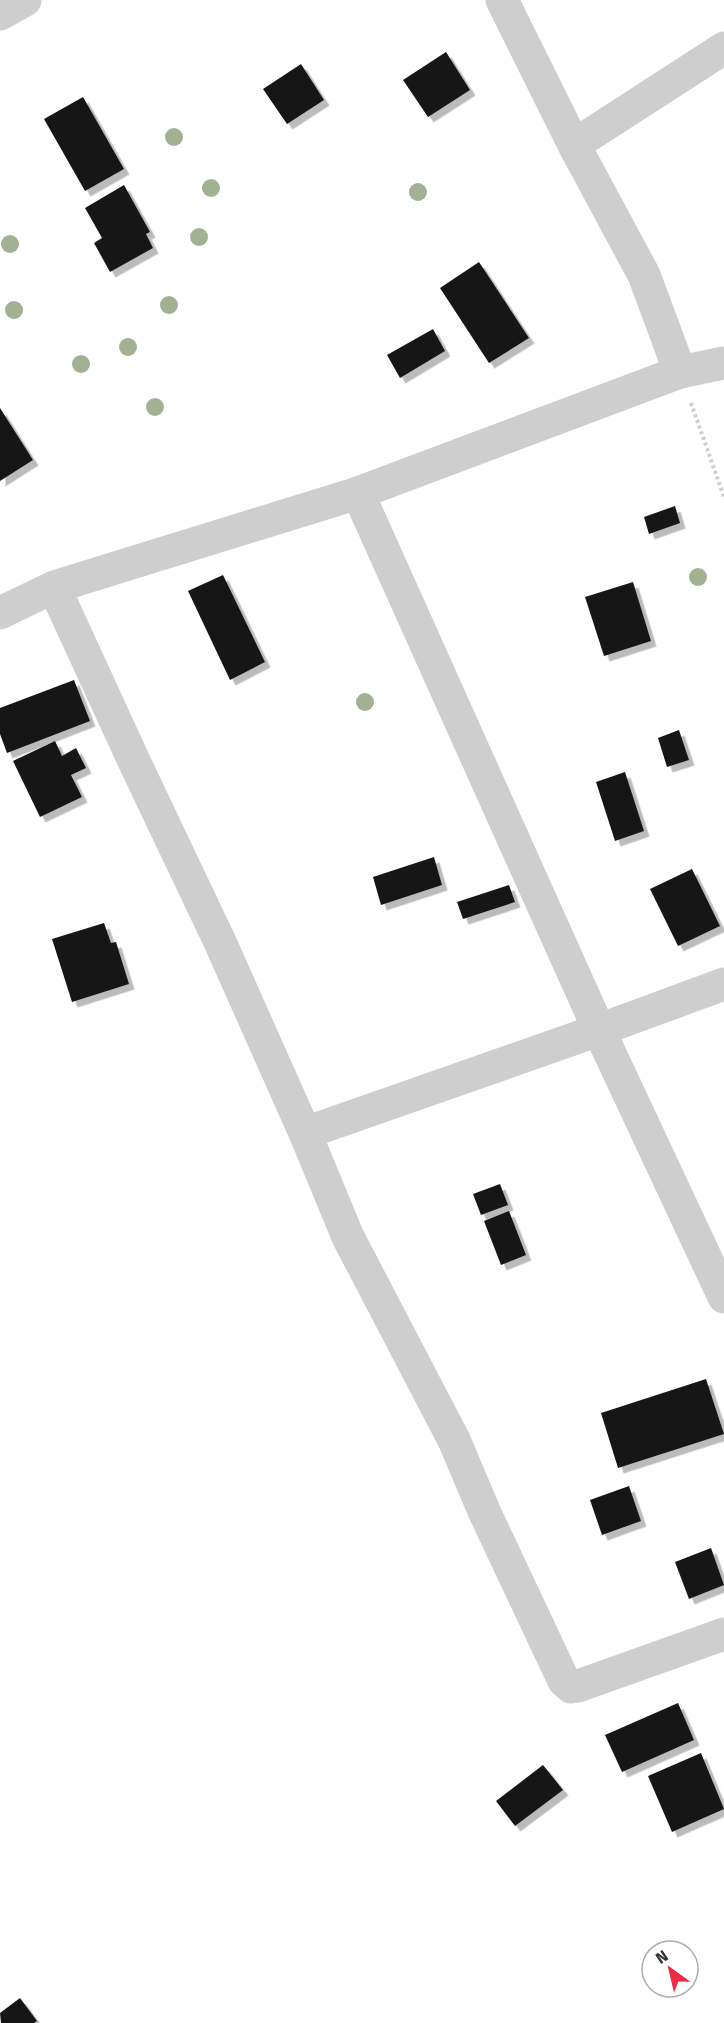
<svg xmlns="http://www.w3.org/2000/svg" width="724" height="2023" viewBox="0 0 724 2023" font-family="'Fira Sans',sans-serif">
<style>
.building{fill:#181818;filter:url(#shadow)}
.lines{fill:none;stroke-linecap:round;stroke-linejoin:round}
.path{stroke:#cecece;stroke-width:4;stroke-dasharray:3 3;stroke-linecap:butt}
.street{stroke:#cecece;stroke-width:33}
.tree{fill:#a3b193}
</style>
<defs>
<filter id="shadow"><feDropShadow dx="5.5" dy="5.5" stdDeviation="0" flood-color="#0004"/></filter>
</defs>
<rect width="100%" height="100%" fill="#fff"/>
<path class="building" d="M446,52L470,90L428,117L403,80Z
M301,64L324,100L287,124L263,89Z
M83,97L124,169L85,191L44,119Z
M124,185L150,232L146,234L153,248L110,272L94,243L102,238L85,208Z
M479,262L529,338L489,363L440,288Z
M433,329L445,351L400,378L387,355Z
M0,408L33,460L0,481Z
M675,506L680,523L649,534L644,517Z
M223,575L265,662L230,680L188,591Z
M633,582L651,641L604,656L585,597Z
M74,680L90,721L7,753L0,734V708Z
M679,730L689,760L667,767L658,738Z
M55,741L62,756L76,748L86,768L71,775L82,797L40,817L13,761Z
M625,772L644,831L615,841L596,782Z
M434,857L442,885L381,905L373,877Z
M692,869L720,926L678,946L650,889Z
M509,885L515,902L463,919L457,902Z
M104,923L111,943L116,942L129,984L72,1002L52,939Z
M500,1184L508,1205L481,1215L473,1194Z
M509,1211L526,1255L501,1265L484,1221Z
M706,1379L724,1434L618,1468L601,1413Z
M629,1486L641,1521L602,1535L590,1500Z
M711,1548L724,1585L689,1599L675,1562Z
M678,1703L694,1740L622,1772L605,1735Z
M701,1753L724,1809L672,1832L648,1776Z
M543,1765L563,1790L515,1826L496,1801Z
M20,1998L37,2021L34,2023H1L0,2013Z"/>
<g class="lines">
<path class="path" d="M691,403L724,497"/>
<path class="street" d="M502,0L574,145L644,275L680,372
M0,14L25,0
M574,145L724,48
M358,493L599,1030L724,1297
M54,587L133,759L220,942L305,1133L348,1237L454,1440L484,1511L564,1681L571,1687L578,1686L724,1634
M0,613L54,587L358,493L680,372L724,363
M305,1133L599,1030L724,984"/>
</g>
<g class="tree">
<circle cx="174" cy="137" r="9"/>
<circle cx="211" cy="188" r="9"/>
<circle cx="418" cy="192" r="9"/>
<circle cx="199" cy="237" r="9"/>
<circle cx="10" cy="244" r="9"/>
<circle cx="169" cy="305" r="9"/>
<circle cx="14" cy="310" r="9"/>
<circle cx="128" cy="347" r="9"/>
<circle cx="81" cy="364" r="9"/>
<circle cx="155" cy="407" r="9"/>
<circle cx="698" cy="577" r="9"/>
<circle cx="365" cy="702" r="9"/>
</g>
<g transform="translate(670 1969) rotate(326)"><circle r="28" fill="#ffffff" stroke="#adadad" stroke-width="1.5"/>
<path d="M0-4.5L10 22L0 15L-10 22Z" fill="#f02c43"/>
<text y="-9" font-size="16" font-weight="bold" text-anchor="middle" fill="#313131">N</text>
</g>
</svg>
